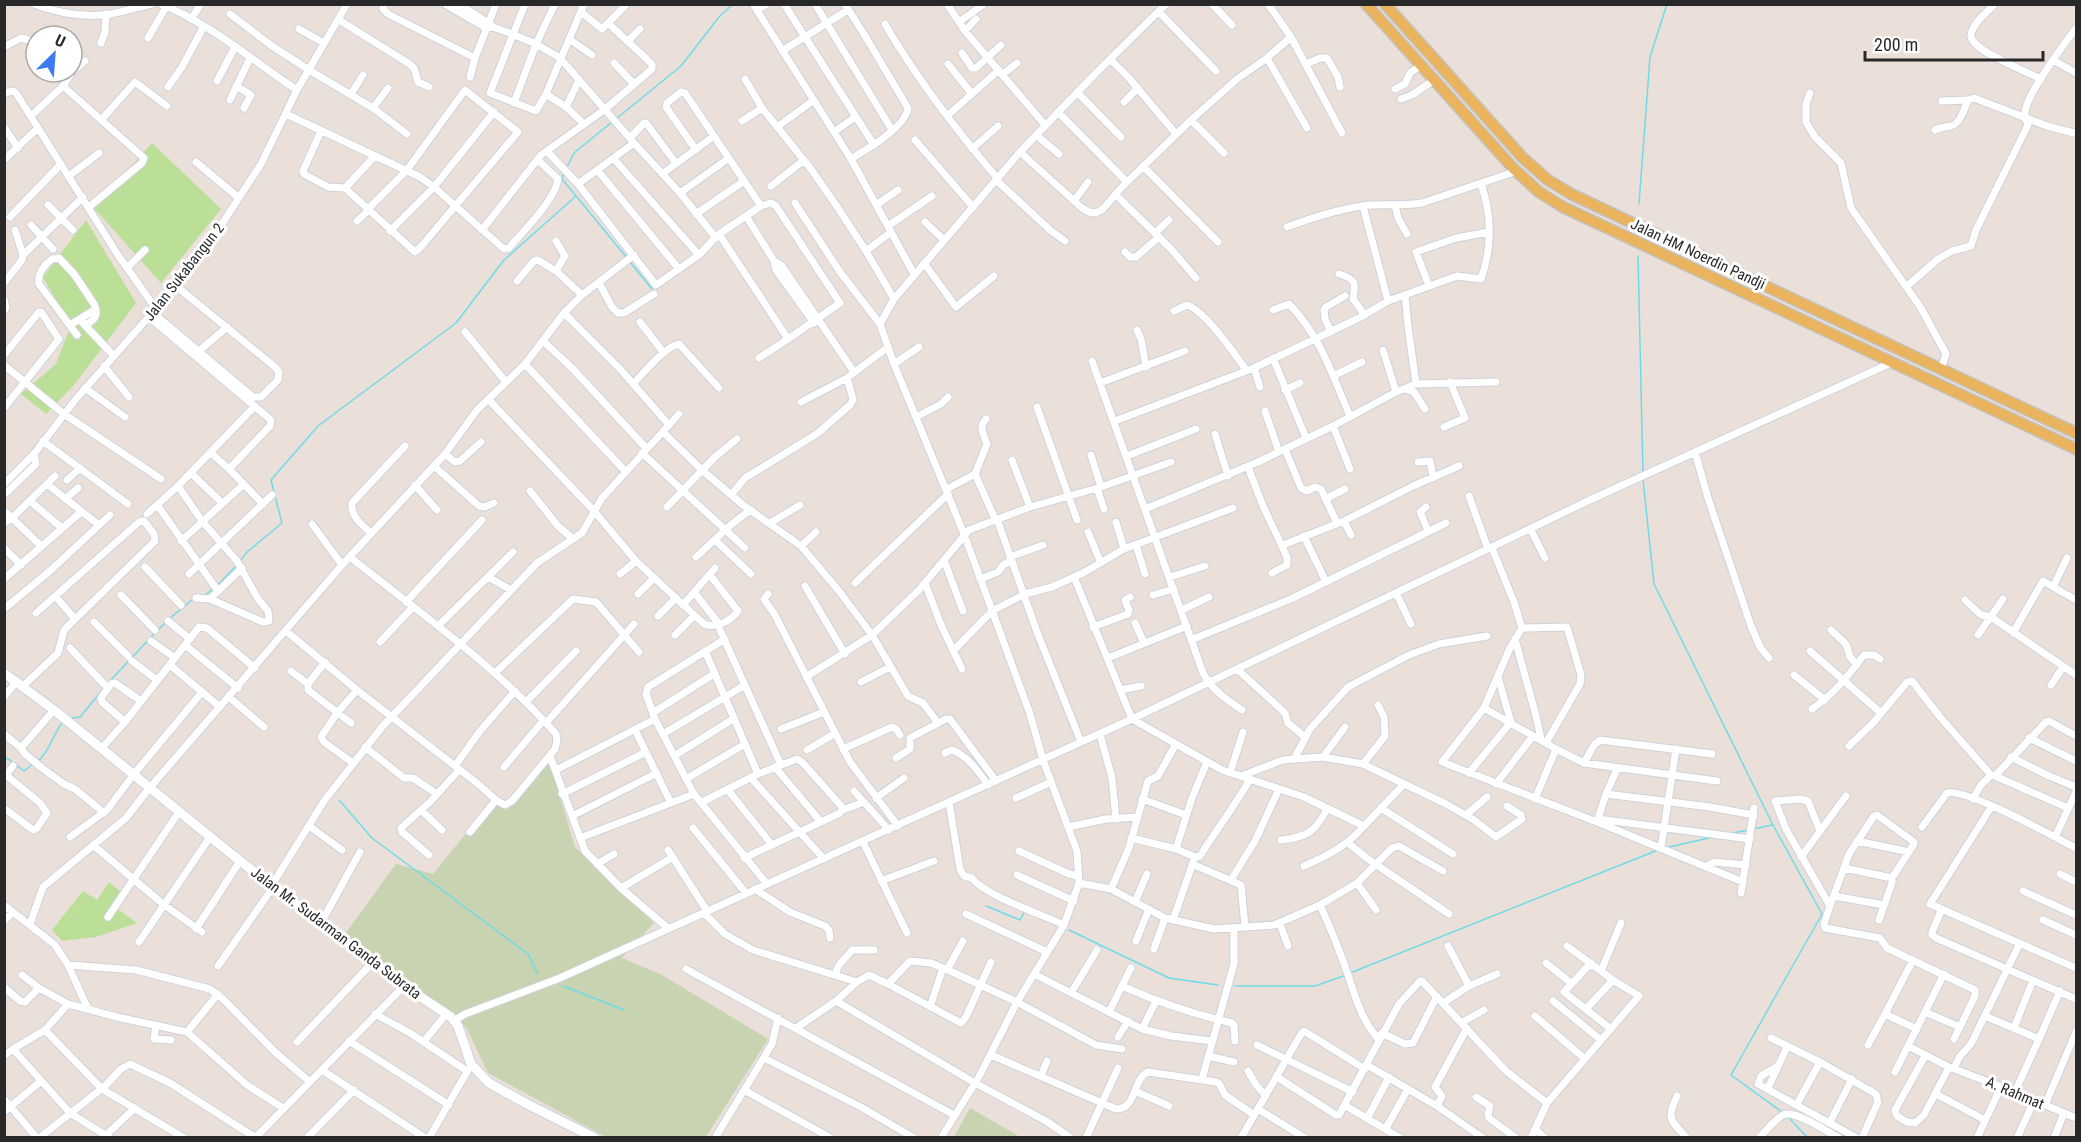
<svg xmlns="http://www.w3.org/2000/svg" width="2081" height="1142" viewBox="0 0 2081 1142" font-family="'Roboto Condensed',sans-serif">
<style>
.green{fill:#bbdf97}
.cemetery{fill:#c7d3b1}
.lines{fill:none;stroke-linecap:round;stroke-linejoin:round}
.stream{stroke:#6fdbe9;stroke-width:1.5}
.minor-casing{stroke:#ccd2dc;stroke-width:9}
.tertiary-casing{stroke:#ccd2dc;stroke-width:11}
.primary-casing{stroke:#c3c3c3;stroke-width:13}
.minor{stroke:#fff;stroke-width:7}
.tertiary{stroke:#fff;stroke-width:9}
.primary{stroke:#eab45e;stroke-width:10}
.labels{text-anchor:middle;dominant-baseline:central;stroke-width:6;stroke-linejoin:round;paint-order:stroke}
.street-label{font-size:15px;fill:#282828;stroke:#fff}
</style>
<rect width="100%" height="100%" fill="#eae0d9"/>
<path class="green" d="M152,143L221,209L161,283L94,208Z
M86,220L136,303L74,385L46,414L21,394L56,364L70,328L59,305L43,277Z
M109,882L120,891L112,905L137,923L96,937L62,941L52,930L83,891L97,900Z"/>
<path class="cemetery" d="M547,754L575,847L654,923L622,958L662,975L768,1039L706,1137H606L488,1073L466,1027L345,934L396,864L433,874L494,799L503,807Z
M970,1108L1020,1137H954Z"/>
<g class="lines">
<path class="stream" d="M616,119L681,66L719,17L733,4
M566,169L574,153L612,122
M577,197L627,258
M1639,204L1650,57L1667,4
M1638,256L1643,474
M630,262L652,289
M1643,479L1654,584L1773,825L1822,914L1731,1075L1782,1112
M274,492L271,480L318,426L456,323L504,260L576,196L562,179L564,173
M239,562L247,552L282,523L275,496
M217,586L236,566
M196,595H205L213,589
M169,619L193,599
M159,629L166,622
M109,682L155,633
M72,718L80,717L104,688
M4,761L7,758L24,771L33,764
M38,761C49,753 53,734 62,723
M339,800L372,838L528,954L538,974
M1753,829L1772,825
M1733,833L1748,830
M1665,848L1713,837
M986,906L1020,920L1025,911
M1069,930L1169,978L1218,985
M1350,973L1658,850
M563,986L624,1010
M1235,986H1315L1346,975
M1788,1117L1808,1138"/>
<g class="minor-casing">
<path id="minor" d="M34,4C58,13 84,18 110,14C124,12 138,7 152,4
M161,4C211,24 253,61 297,90
M384,4L383,9L388,14L475,58
M445,4L486,28L493,27L512,34L536,44L560,58L634,143L680,193L716,238
M459,4L491,25
M525,4L490,93L536,111L546,94L584,4
M753,4L851,159L914,274
M784,4L874,145
M815,4L892,130
M845,4L864,34L908,108C906,127 867,149 851,159
M947,4L965,31L1045,125
M1212,4L1232,25
M1268,4L1291,37L1342,133
M1994,5C1987,12 1972,24 1971,35C1969,50 2028,72 2041,79
M757,10L767,4
M581,12L602,29L625,6
M1159,12L1216,71
M230,14L272,46L309,70L373,108L407,134
M191,19L201,4
M339,20L408,63L414,68L418,82L429,87
M959,22L984,4
M885,24C917,79 956,130 998,179
M299,29L324,43
M965,31L976,19
M1291,37L1267,58L1307,128
M148,38L166,7
M569,39L592,55
M628,41L640,29
M101,43L105,32L106,14
M4,47L21,38L36,42
M782,51L848,10
M962,53L972,68H976L1001,45
M1110,59L1129,78L1176,134
M2053,60L2076,73
M614,63L634,84
M948,64L972,94
M1306,64L1320,58H1327L1338,77L1340,87
M1003,74L1017,63
M470,77L475,58L496,4
M745,79L762,108L811,169L836,205L866,251L894,299
M217,81L235,47
M63,86L144,158L142,163L89,207
M236,86L251,95L244,108
M168,87L182,67L204,26
M1395,89L1405,84L1410,73L1420,66
M1077,92L1121,137
M4,93L13,91L16,93L118,255L156,309
M1810,93L1806,104V122L1815,137L1841,163L1851,208L1921,308L1946,354L1941,369
M351,94L363,75
M546,94L566,107L584,124
M1401,99L1412,95L1434,80
M230,100L250,58
M1942,101L1968,100
M1124,102L1138,88
M514,103L536,44L555,4
M566,107L579,80
M373,108L388,88
M1058,112L1127,182
M286,114L420,177L434,187L504,249L509,248C523,231 555,201 558,179L538,160
M31,116L63,86L72,72L85,61
M947,116L999,70
M102,119L135,82L167,106
M1191,120L1224,153
M742,121L762,108
M4,127L18,148
M777,127L814,100
M1935,130C1941,127 1945,127 1951,126C1961,123 1964,109 1968,100L1974,98L2047,126L2074,133
M321,131L303,171L304,174L328,187L345,188L415,252L419,249L518,132L465,90L407,170L368,209
M834,132L855,117
M1036,135L1059,154
M630,138L644,123H646L676,163
M915,140L973,207
M634,143L578,184L656,285L699,255L719,234L761,206L771,203L776,206L840,303L788,339L719,234
M972,149L998,126
M696,150L666,107L667,103L681,92L685,93L761,206
M547,151L578,184
M1020,152L1082,208C1091,214 1094,215 1103,209L1121,188L1191,120L1237,79L1267,58
M614,159L699,255
M4,160L38,128
M196,162L239,198
M1143,166L1218,242
M598,171L679,269
M662,174L714,136
M69,176L99,153
M996,180L1050,230L1065,241
M771,186L804,160
M345,188L375,156
M680,193L729,158
M1116,195L1171,249L1196,278
M1074,201L1088,182
M795,203L840,272L880,324
M48,205L73,230
M876,205L898,190
M1395,205L1398,218L1407,234
M1363,206L1388,301
M696,214L744,181
M746,216L774,261L776,270L814,323
M10,217L61,164
M357,221L369,210
M925,222L944,240
M31,225L53,249
M888,226L932,196
M1287,227C1314,217 1341,208 1370,205C1388,204 1405,206 1422,203L1517,171
M482,230L541,155L604,110L652,69V64L609,24
M390,231L434,187L494,112
M1155,233L1169,220
M556,241L565,256L556,271
M866,251L891,232
M1125,252L1130,257H1136L1159,237
M23,255L83,197
M774,261L782,266L854,372
M924,263L956,307L994,276
M127,268L145,250
M1339,274C1356,279 1356,283 1353,299L1364,314
M517,281L534,261L538,260L556,271L582,295
M4,283L22,260L23,255L15,230
M599,283L612,307L618,313H624L654,294
M1429,286L1416,252L1456,238L1489,232
M1906,287L1938,259L1952,251L1971,246L1976,230L2028,125C2027,122 2025,119 2025,115C2023,98 2065,43 2076,28
M1405,295L1408,326L1416,384
M4,299L6,308L4,310
M1273,310L1289,304C1320,335 1333,377 1350,416
M1174,311L1187,305C1204,310 1236,355 1246,370
M153,313L253,397H261L278,380L279,372L275,367L176,286
M149,317L271,420L270,426L229,469
M80,320L114,356
M640,322L664,353
M70,325L96,309
M1137,330L1141,339L1146,367
M465,332L506,382
M1331,332L1325,319L1324,310L1326,307L1345,296
M77,335L39,284C37,273 44,265 52,259L59,258L74,274L94,304C99,316 95,320 85,325
M543,341L572,368L647,449
M1383,350L1396,392
M199,351L227,327
M4,355L39,312H41L59,339L4,408
M759,358L788,339
M1273,358L1306,438
M1092,361L1203,673C1212,690 1227,700 1242,710
M525,364L626,472
M894,364L919,347
M4,365L64,414L161,479
M104,366L129,397
M1254,368L1260,387
M1333,376L1362,362
M1100,383L1185,351
M633,384C644,373 664,347 679,344L719,388
M85,388L125,417
M1405,389L1414,392L1425,409
M1285,390L1300,383
M488,399L594,511L636,561L704,624C715,629 731,621 738,611L710,575
M801,402L847,378L888,347
M1037,407L1077,520
M1265,411L1279,452
M916,417L941,404L948,397
M1115,421L1254,368L1361,317L1388,301L1457,276L1481,279C1492,249 1492,214 1481,184
M669,425L679,414
M1333,426L1350,469
M1444,427L1465,418L1450,382
M663,432L702,470L743,505L801,546L839,591L872,635L919,590L969,530L1030,507L1101,487L1171,462
M1215,434L1228,476
M43,441L128,504
M1285,449L1301,488L1307,491L1315,487L1321,489L1337,523
M1695,452L1708,498L1751,626L1760,647L1769,658
M211,453L229,469L263,504
M642,453L745,548
M445,454L455,462L460,461L481,442
M1091,455L1101,487
M1127,456L1196,429
M1012,460L1030,507
M1418,462L1430,461L1433,478
M434,466L479,506L484,507L494,503
M1248,467L1263,506L1287,557V565L1272,573
M191,473L222,503
M975,474L995,519
M67,480L80,468
M4,484L34,454L76,399L176,286L209,244L261,164L297,90L347,4
M47,484L99,525
M415,485L437,510
M178,486L202,521L237,561L258,599L268,611L269,621L263,622L210,599L196,598
M1097,488L1104,509
M947,489L975,474L987,444C984,435 978,427 986,419
M530,491L558,526L573,539
M4,495L36,464L34,454
M731,495L745,478L818,433L851,404L853,399L847,378
M1469,496L1488,549
M65,499L78,488
M1325,499L1345,489
M30,501L62,528
M158,506L218,591
M667,507L715,457L737,439
M1426,507L1420,512L1428,531
M1145,509L1258,462L1333,426L1396,392L1416,384L1496,382
M4,511L12,518L55,476
M147,514L178,486L255,406
M997,519L1037,632L1081,742
M1344,521L1351,535
M1116,522L1124,549
M4,523L12,518L41,546
M770,523L800,505
M312,524L342,565
M1531,530L1545,558
M1088,532L1101,563
M371,533C362,525 350,516 352,503L405,446
M1304,536L1326,582
M715,540L751,574
M181,541L244,484
M1136,545L1145,574
M1283,545L1344,521L1413,486L1459,466
M801,546L816,532
M4,548L21,565
M1492,548L1514,602L1522,628L1510,648L1484,708L1442,762L1597,822L1606,794L1617,769
M350,557C420,613 496,666 556,734L557,741L555,749L512,801L505,805L496,800
M696,557C714,541 730,523 751,510
M1010,557L1043,545
M944,560L963,611
M145,567L181,605
M189,574L272,495
M620,574L636,561
M488,577L511,590
M1074,577L1132,719L1222,770L1304,797L1364,826L1404,784
M1170,577L1205,566
M4,579L81,512
M980,579L998,572L1003,565L1011,561
M855,583L948,494
M925,583L941,625L962,669
M805,586L845,654
M2053,587L2067,558
M694,592L719,624
M1396,593L1411,624
M638,594L654,578
M768,594L764,599L775,615L850,762L898,826
M121,595L155,630
M1153,595L1174,589
M56,597L75,619
M210,599L242,568
M1965,600L1981,615L1991,617L2076,675
M406,602L482,520
M683,605L715,568
M4,609L51,570L110,515
M1182,610L1209,597
M658,616L676,598
M168,621L190,639
M94,622L128,656
M1135,623L1144,643
M438,626L513,552
M1093,627L1128,614L1129,610L1125,600L1130,597
M1522,628L1567,627L1581,675L1580,684L1546,743
M720,630L781,765
M1831,630L1846,644L1850,657L1857,665
M286,631L357,690L477,783L496,800L470,832
M2013,633L2043,581L2076,600
M675,635L694,616
M1978,635L2003,599
M725,639L648,687L646,694L655,719L694,794L767,884
M1515,639L1536,716L1541,739
M1191,640L1293,598L1446,523
M151,641L175,658
M380,642L413,607
M185,645L238,688
M70,648L104,684
M705,651L758,774
M953,651L992,611L1025,594L1052,587L1083,573L1124,549L1233,508
M1810,651L1881,713
M1108,658L1187,626
M132,661L157,680
M325,662L308,684V690L351,723
M170,665L220,707
M1238,670L1285,713L1288,723L1305,737
M291,671L308,684
M495,673L573,599L596,602L639,652
M1794,675L1825,700
M806,677L872,635L908,696L923,703L938,723
M1498,677L1511,722
M861,682L890,667
M2051,685L2063,667
M23,686L58,653L64,630L155,541L154,534L144,521L139,522L36,613
M1120,690L1141,686
M4,697L17,681
M229,697L264,727
M526,702L576,651
M1484,708L1556,749L1584,763L1717,781
M1812,709C1834,694 1848,676 1864,655H1874L1880,659
M654,712L714,674
M125,722L102,702L101,698L111,684L115,683L141,701
M546,723L634,624
M781,729L824,712
M635,730L671,803
M4,734L21,748L54,710
M663,734L745,685
M1100,734L1112,778L1116,819
M2029,738L2076,761
M1849,746L1873,723L1907,682L1912,681L1940,717L1991,775
M365,747L404,778H413L437,794
M21,748L25,754L42,768L64,784L75,789L104,813
M101,749L125,722L199,627L207,628L255,668
M843,749L892,727L896,729L900,735
M807,750L834,734
M945,753L952,750C967,755 979,772 988,785
M550,756L585,851L621,888L669,929
M674,756L733,719
M1323,757L1345,727
M2011,757L2049,776L2076,787
M896,758L910,749V738L946,719H950L996,781
M1294,759L1310,729L1348,687L1409,655L1439,644L1487,636
M353,763L324,742L321,737L337,713L357,690
M1584,763L1594,745L1600,740L1712,754
M1363,764L1385,736L1384,717L1378,705
M455,766L480,731L515,691
M504,767L543,721
M775,767L821,822
M556,770L655,719
M1230,773L1243,732
M1469,773L1511,722
M1241,776L1283,760L1294,759L1323,757L1363,764L1446,804L1474,820L1496,837L1522,819L1521,815L1507,806
M1995,776L2068,808
M4,778L13,766
M751,778L824,859
M686,779L745,744
M1496,784L1533,736
M728,790L772,845
M854,791L889,830
M562,794L646,752
M1606,794L1710,807L1754,815
M876,798L904,778
M1016,798L1051,782
M1142,799L1186,815
M1535,799L1556,749
M1973,799L1981,785L1991,775L1995,776L2046,722L2049,721L2076,736
M702,802L758,774L797,759L802,762L843,808L840,813L744,858
M949,802L960,869L964,876L972,878C984,895 1043,915 1064,925
M1992,806L1930,904L2076,968
M4,808L33,830L37,828L47,813L40,803L7,776
M1381,808L1453,854
M421,810L442,830
M843,810L864,802
M1466,815L1487,797
M572,816L657,773
M1598,819L1750,839
M1597,822L1743,882
M309,826L342,850
M1068,827L1106,819L1137,817
M1922,827L1947,793C1967,788 2054,837 2076,848
M693,828L746,893
M1820,831L1808,801L1800,799L1775,801L1786,829L1830,906L1824,924L1825,928L1880,938L1887,948L1975,990V996L1960,1027L1925,1012
M70,837L107,810L134,774L202,692
M2055,837L2076,792
M580,838L694,794
M1131,838L1176,849L1195,857
M1281,840C1308,837 1315,832 1327,809
M1857,841L1909,852
M863,842L907,933
M1348,843L1368,859L1449,914
M93,845L163,904L202,932
M1661,848L1676,749
M1176,849L1192,798L1207,762
M668,850L707,911
M1019,851L1069,874L1078,876
M429,855L402,832L401,828L431,801L459,770
M1801,857L1846,796
M597,864L614,854
M1192,864L1241,885L1245,926
M1304,866C1327,856 1347,846 1364,826
M1707,866L1714,862L1746,865
M1844,868L1892,878
M2060,874L2076,882
M1017,875L1074,901
M1231,880L1255,841L1279,789
M881,881L934,861
M1079,883L1111,889L1165,918L1214,929L1274,925L1320,905L1357,883L1392,848L1399,846L1443,871
M1357,883L1376,910
M272,885L324,801L382,727L537,563L582,533L602,498L669,425L621,370L564,313L582,295L634,255
M621,888L673,857
M755,889L790,912L825,926L829,930L830,938
M1111,889L1129,848L1148,781L1158,776L1176,744
M2023,891L2076,915
M1741,893L1754,808
M1834,896L1884,905
M1135,902L1147,874
M4,905L55,945L68,965L88,1009
M1320,905C1330,927 1339,949 1347,972C1356,998 1360,1018 1379,1040
M1830,906L1849,854L1874,816L1877,815L1914,842V844L1892,878V883L1879,920
M1942,909L1932,932V935L1936,938L2076,999
M704,913L725,934L753,950L857,982
M966,914L1047,952
M108,917L179,812
M1173,920L1195,857L1200,856C1216,830 1235,806 1250,779
M2043,920L2076,935
M4,921L13,912
M321,923L360,852
M30,924L43,887L126,818L147,791L342,565L445,454L477,410L525,364L564,313
M1280,924L1288,946
M196,929L240,861
M1136,941L1149,909
M139,942L210,837
M1448,946L1469,986
M1154,949L1165,918
M1546,963L1571,983
M1591,963L1564,992L1611,1029
M68,965L136,970L210,989L223,999L275,1052L310,1082
M218,966L274,886
M686,969L954,1115
M947,970L963,941
M1601,971L1621,923
M1034,974L1142,1029L1171,1036L1212,1041
M1944,974L1908,1046L1949,1067L2015,1092L2076,1118
M22,975L39,988L68,1004L117,1017L187,1032L247,1085L283,1108
M835,975C839,961 844,961 852,950H874
M888,984L961,1023L966,1017L991,962
M1122,986C1160,1003 1192,1014 1232,1023L1234,1025L1235,1041
M4,987L20,1001L25,1002L39,988
M1071,993L1097,950
M836,1001L975,1083L1046,1121L1071,1138
M1553,1001L1601,1040
M1443,1003L1469,986L1497,974
M930,1007L943,968
M1586,1009L1613,980
M1109,1012L1131,968
M375,1014L410,1033L467,1071
M1885,1014L1913,960
M1535,1016L1585,1059
M1985,1016L2039,1039L2060,991
M454,1021L465,1014L560,978L626,948L1132,719L1592,499L1893,362
M1461,1023L1484,1010
M156,1026L154,1039L171,1040
M796,1028L836,1001L857,982L869,975L888,984L910,961L931,963L950,971L1017,1002L1096,1045L1122,1049
M2014,1028L2033,980
M1142,1029L1156,1001
M45,1030L102,1089L184,1138
M187,1032L218,994
M1382,1033L1405,1044L1413,1043L1437,996
M1118,1037L1128,1021
M1771,1038L1820,1062L1876,1094L1878,1102L1862,1138
M426,1039L446,1014
M1954,1039L1960,1027
M349,1041L449,1105
M297,1042L373,962
M1257,1045L1353,1092
M1868,1045L1885,1014L1917,1029
M13,1049L70,1113L110,1138
M991,1055L1116,1109C1137,1109 1132,1080 1148,1072L1216,1082L1219,1083L1225,1095L1254,1115
M4,1056L13,1049L45,1030L68,1004
M1208,1056L1234,1062
M1925,1056L1895,1110L1897,1116L1907,1122L1915,1123L1924,1115L1949,1067
M764,1058L861,1107L914,1138
M1367,1065L1437,1106L1483,1138
M1776,1067L1761,1076L1758,1084L1857,1138
M1954,1068L1960,1056L1971,1044L2020,943
M322,1070L425,1138
M1248,1071L1256,1085L1266,1096
M1895,1072L1908,1046
M1041,1076L1047,1061
M1277,1077L1336,1115H1339L1399,1004L1420,981H1422L1506,1071L1547,1103
M1202,1079L1234,964V928
M1768,1088L1787,1047
M744,1090L831,1138
M1135,1091L1169,1106
M2015,1092L2039,1039
M1936,1094L1985,1120
M1677,1096C1666,1119 1670,1120 1687,1138
M1476,1097L1490,1106L1488,1114L1489,1118L1516,1138
M4,1099L37,1138
M1797,1104L1820,1062
M2045,1105L2076,1032
M1346,1106L1400,1138
M1437,1106L1442,1096L1435,1087L1467,1028
M1258,1109L1305,1138
M4,1112L41,1081
M1368,1117L1389,1077
M1830,1122L1852,1079
M1386,1128L1408,1089
M1535,1129L1545,1138
M106,1135L135,1108
M39,1138L105,1086L121,1069L130,1064L170,1083L256,1138
M255,1138L404,986
M307,1138L354,1090
M429,1138L468,1070
M715,1138L772,1044L778,1018
M941,1138L980,1075L1017,1002L1064,925L1079,883L1077,851L1043,760L1030,714L964,534L894,364L880,324L894,299L1020,152L1095,74L1166,4
M1086,1138L1118,1068
M1241,1138L1301,1034L1304,1031L1365,1069
M1531,1138L1547,1103L1639,996L1613,980L1567,946
M1759,1138C1766,1131 1774,1120 1783,1115C1794,1109 1828,1132 1839,1138
M1977,1138L2001,1087
M2017,1138L2034,1101
M2054,1138L2064,1113"/>
</g>
<g class="tertiary-casing">
<path id="tertiary" d="M4,673L54,710L240,861L404,986L451,1017L458,1026L471,1064L489,1083L527,1104L595,1138"/>
</g>
<g class="primary-casing">
<path id="primary" d="M1366,4L1513,168L1539,192L1563,207L2076,449
M1385,4L1522,157L1548,180L1571,194L2076,433"/>
</g>
<use href="#minor" class="minor"/>
<use href="#tertiary" class="tertiary"/>
<use href="#primary" class="primary"/>
</g>
<g class="labels">
<g class="street-label">
<text transform="translate(1698 254) rotate(25)">Jalan HM Noerdin Pandji</text>
<text transform="translate(184 272) rotate(-52)">Jalan Sukabangun 2</text>
<text transform="translate(336 933) rotate(37)">Jalan Mr. Sudarman Ganda Subrata</text>
<text transform="translate(2015 1093) rotate(23)">A. Rahmat</text>
</g>
</g>
<rect width="2081" height="1142" fill="none" stroke="#282828" stroke-width="12"/>
<g transform="translate(54 54) rotate(25)"><circle r="28" fill="#ffffff" stroke="#a9a9a9" stroke-width="1.5"/>
<path d="M0-4.5L10 22L0 15L-10 22Z" fill="#3e7bf2"/>
<text y="-9" font-size="16" font-weight="bold" text-anchor="middle" fill="#282828">U</text>
</g>
<path d="M1865 51v9h178v-9" fill="none" stroke="#282828" stroke-width="3"/>
<text x="1874" y="51" font-size="18" fill="#282828" stroke="#ffffff" stroke-width="4.5" paint-order="stroke">200 m</text>
</svg>
